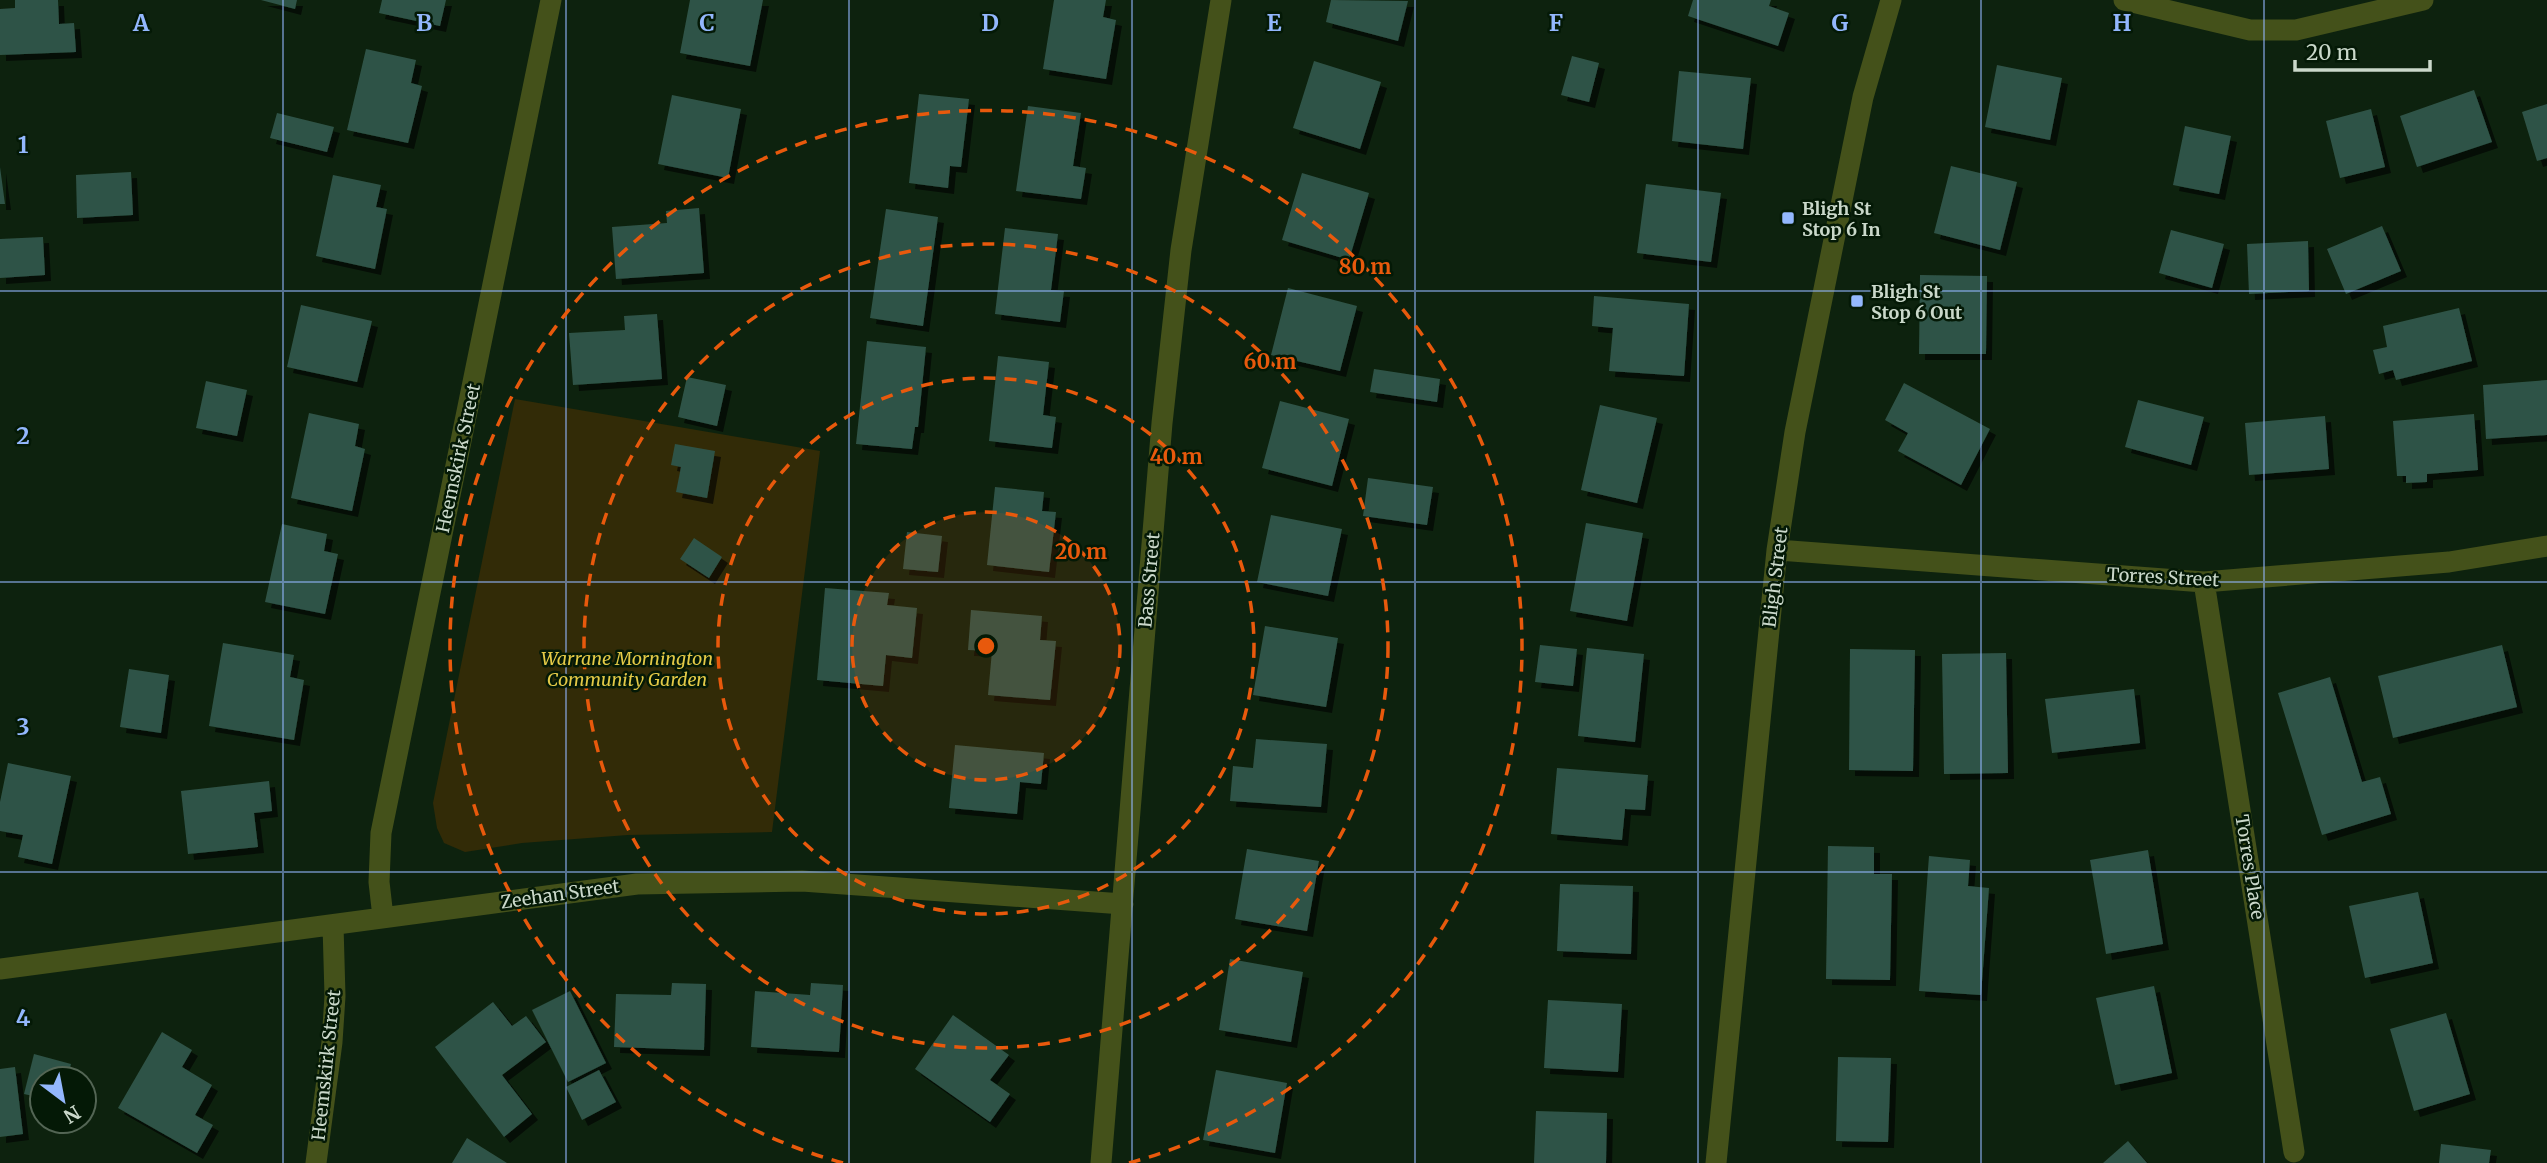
<svg xmlns="http://www.w3.org/2000/svg" width="2547" height="1163" viewBox="0 0 2547 1163" font-family="Merriweather,serif">
<style>
.green{fill:#322b07}
.building{fill:#2f5346;filter:url(#shadow)}
.lines{fill:none;stroke-linecap:round;stroke-linejoin:round}
.street{stroke:#44511a;stroke-width:21}
.grid{fill:none;stroke:#93b7fd;stroke-width:2;stroke-opacity:0.55}
.ring{fill:none;stroke:#e8590c;stroke-width:3.5;stroke-dasharray:12 9}
.poi-dot{fill:#93b7fd;stroke:#041906;stroke-width:2.5}
.labels{text-anchor:middle;dominant-baseline:central;stroke-width:5;stroke-linejoin:round;paint-order:stroke}
.poi-label{font-size:18px;font-weight:bold;fill:#cad8ca;stroke:#041906;text-anchor:start}
.street-label{font-size:18px;fill:#cad8ca;stroke:#041906}
.park-label{font-size:18px;font-style:italic;fill:#e4ca47;stroke:#041906}
.grid-label{font-size:23px;text-anchor:middle;font-weight:bold;fill:#93b7fd;stroke:#041906;stroke-width:5;stroke-linejoin:round;paint-order:stroke}
.centre{fill:#e8590c;stroke:#041906;stroke-width:3.5}
.ring-label{font-size:21px;text-anchor:middle;font-weight:bold;fill:#e8590c;stroke:#041906;stroke-width:5;stroke-linejoin:round;paint-order:stroke}
</style>
<defs>
<filter id="shadow"><feDropShadow dx="6" dy="6" stdDeviation="0" flood-color="#0009"/></filter>
</defs>
<rect width="100%" height="100%" fill="#0d220e"/>
<path class="green" d="M515,399L820,451L772,832L628,835L522,843L465,852L444,843L437,828L433,803Z"/>
<path class="building" d="M15,0H58L59,24L74,23L76,52L0,55V9L15,8Z
M261,0H297L295,9Z
M382,0H446L440,26L379,13Z
M690,0H763L750,66L680,53Z
M1054,0H1106L1103,17L1116,20L1106,79L1043,69Z
M1331,0L1408,1L1398,41L1326,22Z
M1693,0H1771L1769,6L1789,13L1778,46L1688,16Z
M366,49L416,60L411,83L422,86L408,143L347,130Z
M1572,56L1599,63L1589,102L1561,95Z
M1314,61L1381,82L1360,149L1293,128Z
M1997,65L2062,78L2050,140L1985,127Z
M1679,71L1751,78L1743,149L1672,141Z
M2474,90L2492,142L2417,167L2400,116Z
M919,94L969,99L961,167L950,166L948,188L909,183Z
M672,95L741,109L728,178L658,164Z
M2547,104V158L2537,161L2522,112Z
M1028,106L1081,113L1073,166L1086,168L1081,199L1016,191Z
M2371,109L2385,167L2340,178L2326,121Z
M277,113L334,127L327,152L270,138Z
M2185,126L2231,136L2219,194L2173,185Z
M1951,166L2017,182L2000,250L1934,233Z
M0,167L5,204H0Z
M131,172L133,215L77,218L76,175Z
M1302,173L1369,193L1349,260L1282,240Z
M333,175L381,185L376,207L387,209L375,269L316,256Z
M1646,184L1721,193L1711,262L1637,253Z
M699,208L704,273L616,279L612,227L667,223L666,211Z
M886,209L938,217L923,326L870,318Z
M2382,226L2401,271L2346,294L2327,249Z
M1005,228L1058,234L1051,290L1064,291L1060,322L995,314Z
M2171,230L2224,244L2212,288L2159,273Z
M43,237L45,275L0,278V239Z
M2308,241L2309,291L2249,294L2247,244Z
M1920,275L1987,276L1986,354H1919Z
M1288,288L1357,306L1340,371L1271,355Z
M1594,296L1689,304L1684,376L1609,371L1613,328L1592,326Z
M301,305L372,321L357,382L287,367Z
M2459,308L2472,361L2396,380L2393,370L2379,374L2373,350L2387,347L2383,326Z
M657,314L662,379L573,385L569,333L625,330L624,316Z
M867,341L926,347L918,427H915L912,449L856,444Z
M998,356L1049,362L1043,415L1056,417L1052,448L989,441Z
M1374,369L1440,379L1437,402L1370,392Z
M687,377L726,385L717,426L678,417Z
M2547,380V435L2486,439L2483,385Z
M206,381L247,390L237,436L196,428Z
M1904,383L1990,429L1961,485L1898,451L1908,433L1885,420Z
M2138,400L2204,417L2191,465L2125,447Z
M1280,401L1349,419L1332,486L1262,468Z
M1600,405L1657,418L1637,503L1581,490Z
M309,413L359,424L355,446L365,449L352,511L291,498Z
M2474,414L2478,470L2427,474V482L2406,483V476H2397L2393,421Z
M2325,416L2329,469L2249,475L2245,423Z
M675,444L715,451L707,498L676,492L681,467L671,465Z
M1368,478L1433,487L1427,525L1363,516Z
M995,487L1044,492L1042,511L1056,512L1049,572L987,565Z
M1271,515L1342,529L1328,596L1257,582Z
M1586,523L1643,533L1627,621L1570,611Z
M282,524L327,534L324,551L338,554L325,614L265,602Z
M907,532L942,536L938,572L903,569Z
M694,538L722,557L709,578L680,559Z
M825,588L889,593L887,605L917,608L912,658L886,655L883,686L817,680Z
M971,610L1042,616L1040,640L1056,641L1050,700L988,695L992,651L968,650Z
M1265,626L1338,638L1326,707L1253,695Z
M223,643L294,655L290,677L304,680L294,740L209,726Z
M1540,645L1577,649L1573,686L1535,682Z
M2502,645L2517,707L2393,738L2378,676Z
M1587,648L1644,654L1635,742L1578,736Z
M1850,649L1915,650L1913,771L1849,770Z
M2006,653L2008,773L1944,774L1942,654Z
M129,669L169,675L161,733L120,727Z
M2330,677L2362,782L2380,777L2391,814L2322,835L2278,693Z
M2134,689L2140,743L2052,753L2045,699Z
M1256,739L1327,744L1321,807L1230,801L1233,766L1253,768Z
M955,745L1044,753L1041,784L1020,782L1017,814L949,808Z
M8,763L71,776L52,864L18,857L23,835L0,831V802Z
M1557,768L1648,775L1645,810L1625,809L1622,840L1551,834Z
M269,781L272,811L254,813L258,847L188,854L181,791Z
M1828,846L1874,847V874H1892L1890,980L1826,979Z
M1247,849L1319,861L1307,931L1235,919Z
M2148,850L2163,944L2106,954L2090,860Z
M1929,856L1970,860L1968,886L1989,888L1981,995L1919,991Z
M1560,884L1633,886L1631,954L1557,951Z
M2418,892L2433,963L2365,978L2349,906Z
M1230,959L1303,972L1291,1042L1219,1030Z
M672,983L706,984L704,1050L614,1047L616,994L671,995Z
M811,983L843,985L839,1052L751,1047L755,991L810,995Z
M2154,986L2172,1073L2115,1085L2096,998Z
M570,991L606,1063L568,1082L532,1010Z
M1548,1000L1622,1004L1618,1072L1544,1068Z
M493,1002L512,1026L526,1016L546,1042L502,1075L532,1114L504,1137L435,1047Z
M2446,1013L2470,1094L2414,1111L2390,1029Z
M953,1015L1009,1055L990,1080L1010,1094L990,1122L915,1069Z
M162,1032L192,1050L182,1067L212,1085L195,1115L213,1125L197,1153L118,1108Z
M34,1054L71,1064L67,1079H42V1098L24,1094Z
M1838,1057L1891,1058L1888,1142L1836,1141Z
M15,1067L23,1134L0,1137V1069Z
M599,1070L616,1102L582,1120L566,1087Z
M1216,1070L1287,1083L1275,1153L1203,1140Z
M1536,1111L1607,1113L1606,1163H1534Z
M467,1138L507,1163H452Z
M2128,1141L2147,1163H2103Z
M2441,1144L2491,1150L2489,1163H2439Z"/>
<g class="lines">
<path class="street" d="M2124,0L2250,30H2296L2423,0
M1777,550L2204,582L2449,562L2547,546
M2204,582L2294,1152
M383,917L379,882L381,833L551,0
M0,969L637,884L802,881L1123,904
M316,1163L332,1042L335,996L333,925
M1101,1163L1162,423L1181,250L1221,0
M1716,1163L1777,550L1795,432L1863,97L1891,0"/>
</g>
<path class="grid" d="M283,0V1163M566,0V1163M849,0V1163M1132,0V1163M1415,0V1163M1698,0V1163M1981,0V1163M2264,0V1163M0,291H2547M0,582H2547M0,872H2547"/>
<circle cx="986" cy="646" r="134" fill="#e8590c" fill-opacity=".12"/>
<g class="ring">
<circle cx="986" cy="646" r="134"/>
<circle cx="986" cy="646" r="268"/>
<circle cx="986" cy="646" r="402"/>
<path d="M843 1163A536 536 0 1 1 1129 1163"/>
</g>
<g class="poi-dot">
<rect x="1781" y="211" width="14" height="14" rx="3.5"/>
<rect x="1850" y="294" width="14" height="14" rx="3.5"/>
</g>
<g class="labels">
<g class="poi-label">
<text x="1802" y="208">Bligh St<tspan x="1802" dy="21">Stop 6 In</tspan></text>
<text x="1871" y="291">Bligh St<tspan x="1871" dy="21">Stop 6 Out</tspan></text>
</g>
<g class="street-label">
<text transform="translate(458 458) rotate(-78)">Heemskirk Street</text>
<text transform="translate(1775 577) rotate(-83)">Bligh Street</text>
<text transform="translate(2163 577) rotate(3)">Torres Street</text>
<text transform="translate(1149 580) rotate(-85)">Bass Street</text>
<text transform="translate(2250 867) rotate(81)">Torres Place</text>
<text transform="translate(560 894) rotate(-8)">Zeehan Street</text>
<text transform="translate(326 1065) rotate(-84)">Heemskirk Street</text>
</g>
<g class="park-label">
<text x="627" y="658">Warrane Mornington<tspan x="627" dy="21">Community Garden</tspan></text>
</g>
</g>
<g class="grid-label">
<text x="141" y="31">A</text>
<text x="424" y="31">B</text>
<text x="707" y="31">C</text>
<text x="990" y="31">D</text>
<text x="1274" y="31">E</text>
<text x="1556" y="31">F</text>
<text x="1840" y="31">G</text>
<text x="2122" y="31">H</text>
<text x="23" y="153">1</text>
<text x="23" y="444">2</text>
<text x="23" y="735">3</text>
<text x="23" y="1026">4</text>
</g>
<circle cx="986" cy="646" r="10" class="centre"/>
<g class="ring-label">
<text x="1365" y="274">80 m</text>
<text x="1270" y="369">60 m</text>
<text x="1176" y="464">40 m</text>
<text x="1081" y="559">20 m</text>
</g>
<g transform="translate(63 1100) rotate(148)"><circle r="33" fill="#041906" stroke="#536554" stroke-width="2"/>
<path d="M0-5L12 26L0 18L-12 26Z" fill="#93b7fd"/>
<text y="-10" font-size="19" font-weight="bold" text-anchor="middle" fill="#cad8ca">N</text>
</g>
<path d="M2295 60v10h135v-10" fill="none" stroke="#cad8ca" stroke-width="3.5"/>
<text x="2306" y="60" font-size="21" fill="#cad8ca" stroke="#041906" stroke-width="5" paint-order="stroke">20 m</text>
</svg>
